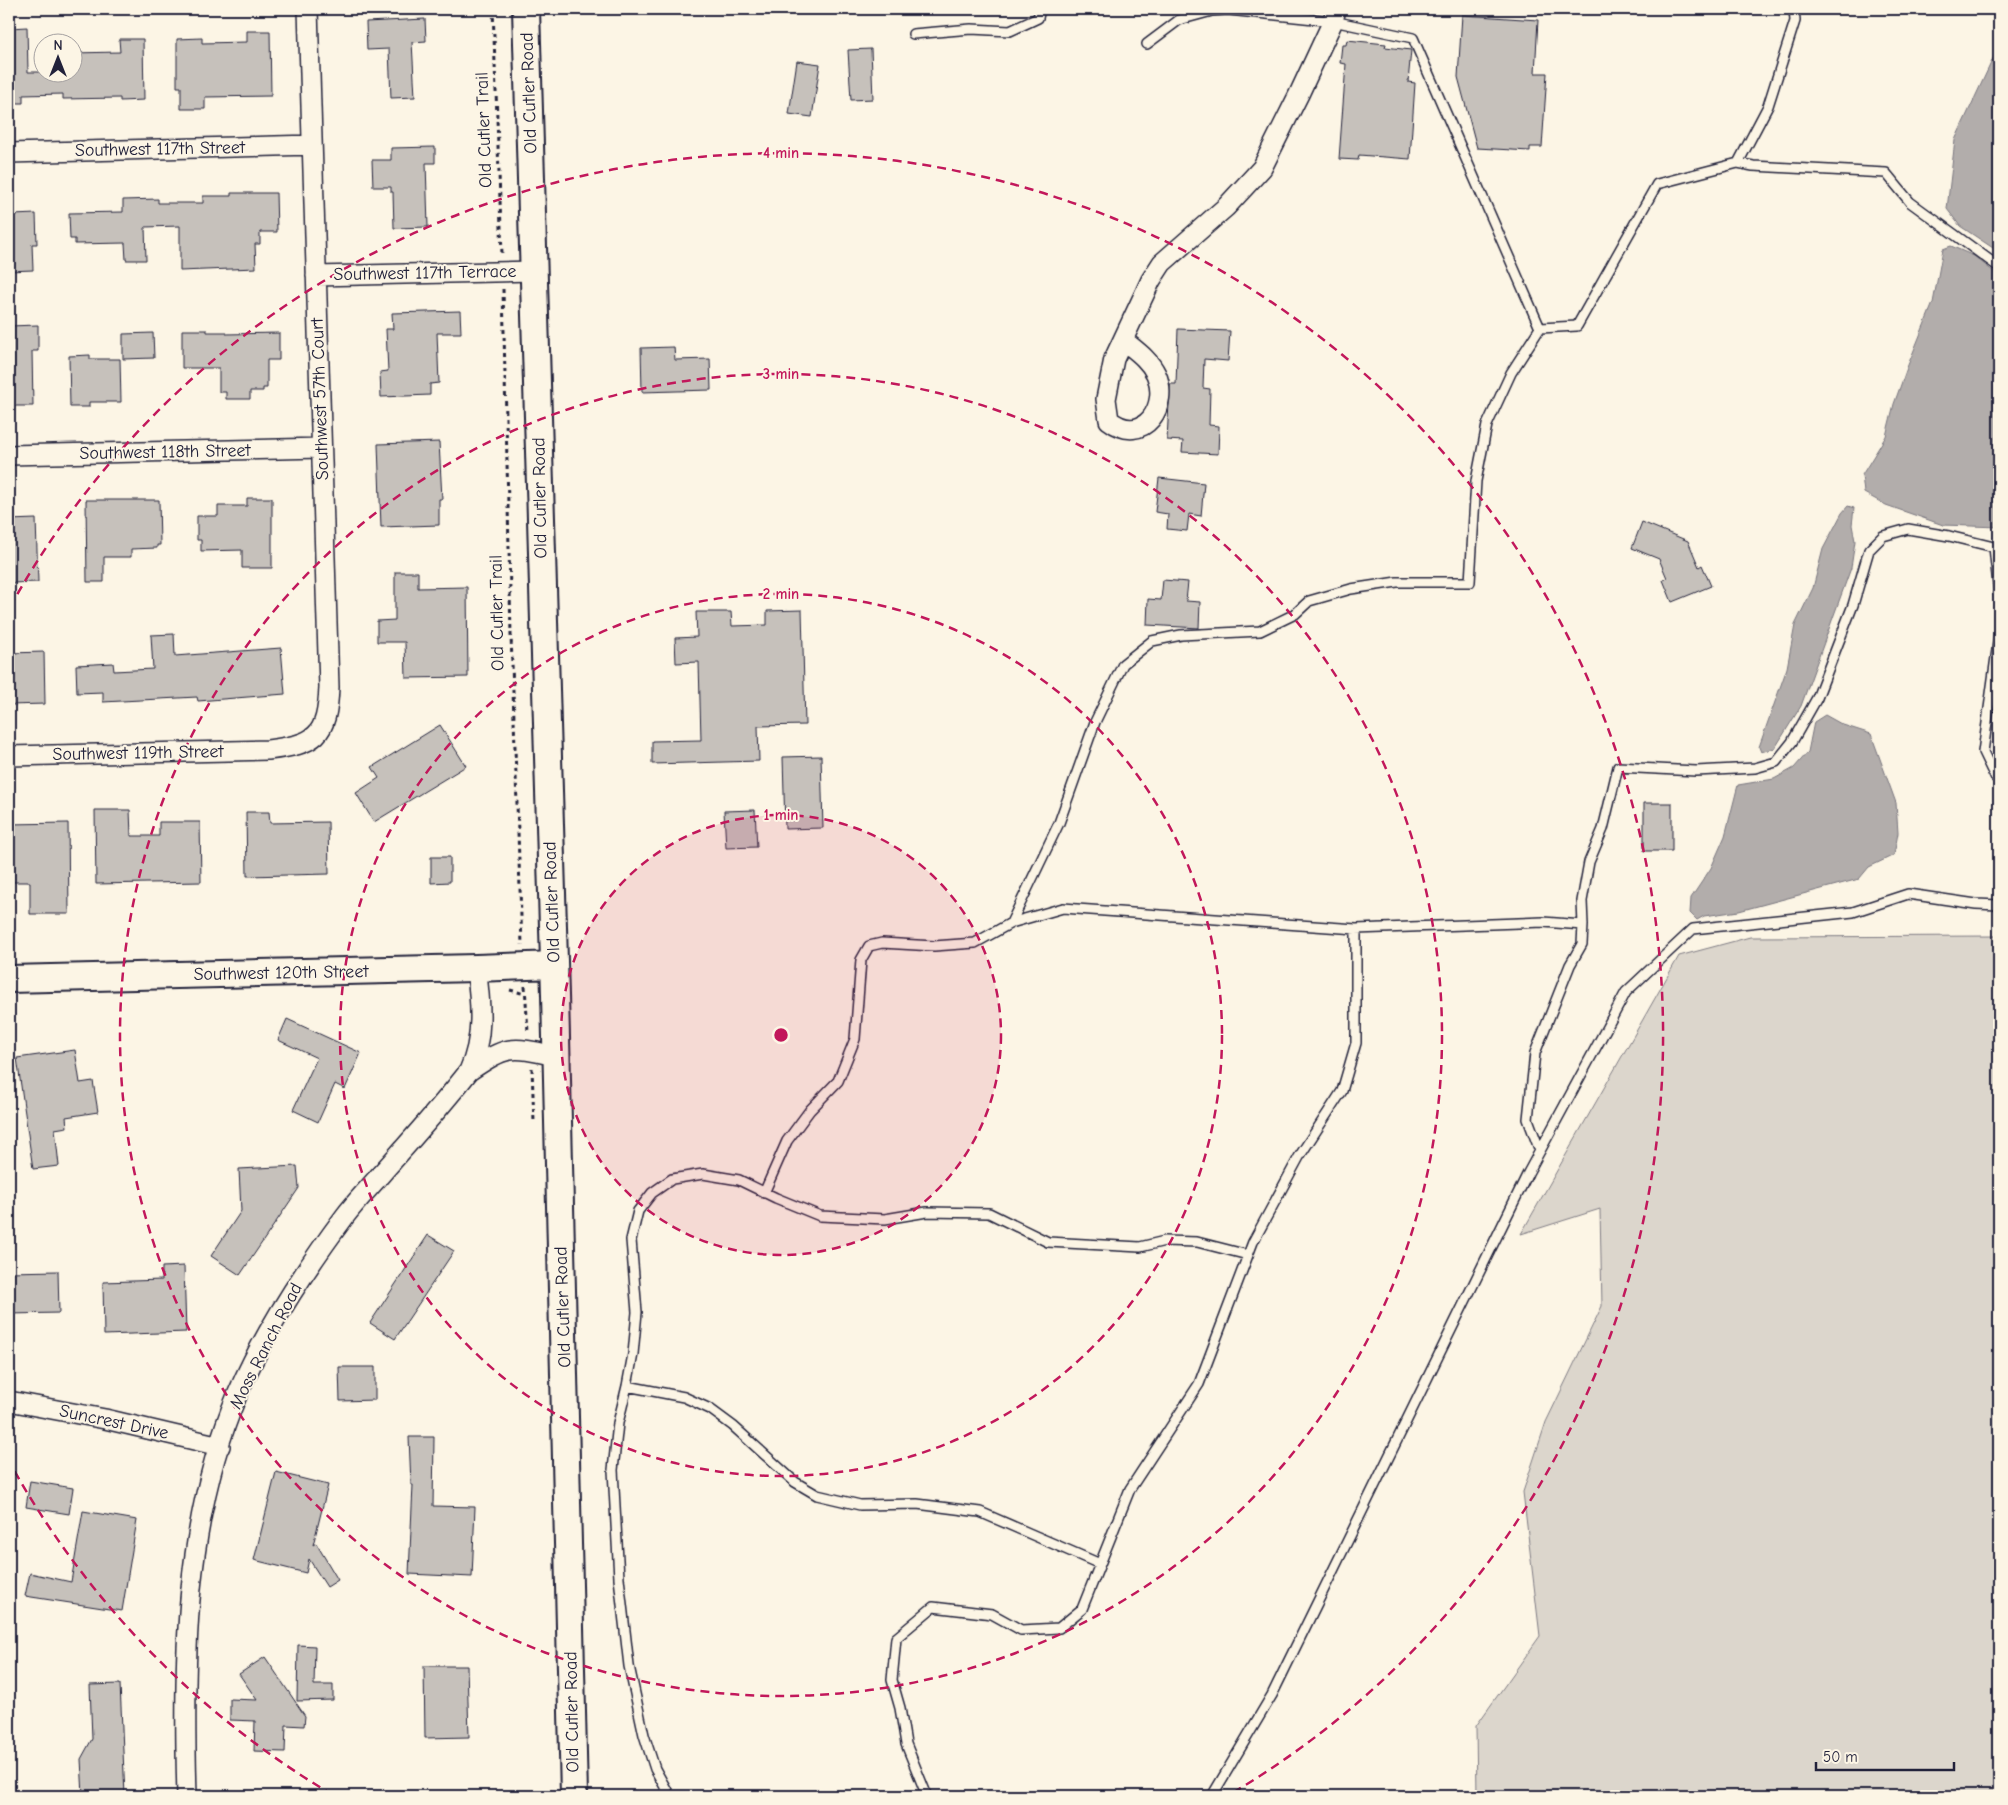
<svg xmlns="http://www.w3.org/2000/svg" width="2008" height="1805" viewBox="0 0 2008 1805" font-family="'Comic Neue',sans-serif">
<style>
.green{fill:#dcd6cc;stroke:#7f7c84}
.water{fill:#b2adab;stroke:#78757e}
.building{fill:#c6c1bb;stroke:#22223b}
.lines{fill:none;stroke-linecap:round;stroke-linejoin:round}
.lane-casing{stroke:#22223b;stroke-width:12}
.street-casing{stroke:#22223b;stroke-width:22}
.secondary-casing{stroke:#22223b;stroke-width:30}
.path{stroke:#22223b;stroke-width:3;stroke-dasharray:4 4;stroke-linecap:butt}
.lane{stroke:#fcf5e5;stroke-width:9}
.street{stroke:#fcf5e5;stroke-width:19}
.secondary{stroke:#fcf5e5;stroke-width:26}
.ring{fill:none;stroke:#c2185b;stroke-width:2.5;stroke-dasharray:9 6}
.labels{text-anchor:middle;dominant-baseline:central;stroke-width:4;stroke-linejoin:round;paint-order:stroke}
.street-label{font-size:18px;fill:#22223b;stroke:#fcf5e5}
.centre{fill:#c2185b;stroke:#fcf5e5;stroke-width:2.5}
.ring-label{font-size:15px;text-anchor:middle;font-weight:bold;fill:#c2185b;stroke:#fcf5e5;stroke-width:4;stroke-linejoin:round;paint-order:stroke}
</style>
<rect width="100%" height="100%" fill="#fcf5e5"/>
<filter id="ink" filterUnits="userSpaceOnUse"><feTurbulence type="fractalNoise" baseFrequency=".02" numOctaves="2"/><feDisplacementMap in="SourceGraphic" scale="10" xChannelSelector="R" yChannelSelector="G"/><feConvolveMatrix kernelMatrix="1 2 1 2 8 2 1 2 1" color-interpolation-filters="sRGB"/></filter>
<g filter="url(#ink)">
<path class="green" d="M1999,936V1796H1477L1476,1726L1540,1636L1523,1492L1546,1422L1602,1306L1600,1209L1521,1234L1679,956L1750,937Z"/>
<path class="water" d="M1995,9H1999V252L1960,226L1947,209L1955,140L1997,50L1993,17Z
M1951,246L1974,256L1999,276V527L1943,525L1886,505L1864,493L1862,475L1886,436L1894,404L1908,365L1933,303L1943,249Z
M1848,506L1854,508L1852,525L1855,541L1851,568L1801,706L1775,748L1761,752L1759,747L1787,668L1795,625L1813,588L1823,549L1842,513Z
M1825,715L1843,725L1871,734L1896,803L1898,833L1894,855L1869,867L1859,879L1739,911L1704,916L1697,920L1690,913L1691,898L1711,868L1725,836L1738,785L1774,779L1794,768L1808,752L1814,722Z"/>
<path class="building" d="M1462,15L1538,20L1535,73H1547L1542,147H1530V151L1477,148L1458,77Z
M425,19L426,41L412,42L415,97L391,98L389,49L367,50L366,22Z
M27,27L28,72H72V53L120,52L119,39H143L144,100L120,101V98L63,99V94L23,95V103H9V28Z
M247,31H270L271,96L205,97V109H181V87H177V39L202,38V43L247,42Z
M1347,40L1386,44L1385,47L1411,50L1408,82L1415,83L1410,159L1359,155L1358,160L1339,159L1346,64L1340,63L1342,45H1346Z
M871,49L873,99L851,100L848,50Z
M797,61L820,64L812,117L789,114Z
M435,147V163H426L428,227L394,228L393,192H391V187H373L372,160H391V148Z
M231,193H276L277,232H260V244H255L256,268L180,271V226L145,227L146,260H126L125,243L75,244V239H70L69,213L123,212V200L158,199V203H203V196H231Z
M36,214L37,244H32L33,270L9,271V220L13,219V215Z
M460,311L461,333H437L439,383L430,384V395L381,397L380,372L388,371L386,329H393L392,313Z
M38,325V351H32L33,406H9V326Z
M1178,329L1230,331L1228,361L1204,359L1203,388L1210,389L1209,425L1219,426L1218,454L1182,452L1183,441L1167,440L1170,384H1176Z
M182,330H207V332H226V334L279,333V360H267V388H263V391H250V399H226V392H219V368H182Z
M153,333L154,358L123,359V334Z
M674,347L675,360L710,359L711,390L642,392L641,348Z
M90,355V359H120L121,402H89V407H70L69,356Z
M439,442L442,499H439V525L381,527L378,444Z
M1159,478L1204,483L1201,516L1189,514L1187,531L1167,529L1168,514L1155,512Z
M247,498H272V568H242V550L201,551V540H197V516H218V506H247Z
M86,500H159L160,545H157V548L131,549V557H104V582H87Z
M36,519L38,582L11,583V566H9V520Z
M1642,522L1688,541L1699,567L1702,565L1711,586L1672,602L1663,580L1667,578L1659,559L1632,548Z
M395,572H418V588L467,587L468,677L406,678L405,642H377V621L395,620Z
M1163,580L1188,582L1186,601L1200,602L1199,628L1147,625L1148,599L1161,600Z
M802,610L805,725L758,726L759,761L652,764V741L701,740L699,662L676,663L675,638L697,637L696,612H731L732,626L767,625V611Z
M174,634L175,656L281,648L285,694L198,701L197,697L103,702V692L77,693L76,665L113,663L114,671L153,669L151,635Z
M44,652L45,704L9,705V653Z
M440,725L466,766L374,822L356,793L379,778L372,767Z
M821,756L823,828L785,829L783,757Z
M1644,803H1672V851H1644Z
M95,810H130L131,836H159V822H200L201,882L96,884Z
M755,810L757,847L726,848L724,811Z
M246,812H269L270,823L328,822L329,874L247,876Z
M68,823L69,914H30V882H9V824Z
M431,857H450V882L431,883Z
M287,1019L361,1053L345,1089L335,1084L318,1122L293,1110L317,1058L278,1040Z
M75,1050L80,1083L93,1081L98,1112L66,1117L67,1127L55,1129L59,1166L33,1169L17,1058Z
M297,1166L299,1188L240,1275L211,1256L241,1211L239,1169Z
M428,1235L454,1251L395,1339L370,1323Z
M184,1266L186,1332L104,1335L103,1282L162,1280V1267Z
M58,1271L59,1313L9,1314V1272Z
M339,1367H375V1400L340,1401Z
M409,1437H434L433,1506L475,1507L472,1577L409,1574L413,1485H411Z
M276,1472L328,1485L313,1545L316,1543L338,1580L327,1587L309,1559L306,1573L254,1560Z
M30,1481L73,1488L69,1514L26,1507Z
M83,1511L137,1520L122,1611L25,1596L30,1573L71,1582Z
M298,1645L315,1646L314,1685H333V1700L297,1701Z
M265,1657L305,1716L304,1726L286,1725L285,1752L254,1751L255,1721L230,1720V1699L257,1700L239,1674Z
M424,1666H467L469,1737L425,1738Z
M120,1684L125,1796H83L81,1759L92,1739L90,1685Z"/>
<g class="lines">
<g class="lane-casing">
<path id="lane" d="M913,34L971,29L1010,31L1038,18L1040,9
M1147,44L1179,20L1212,11L1228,10L1333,21L1413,38L1540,328
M1738,163L1753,166L1886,173L1910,202L1999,267
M1540,328L1577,326L1657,184L1738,163L1768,106L1795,21L1794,9
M1994,547L1999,595
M1999,635L1983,752L1995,777L1999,780
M1011,923L1059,823L1095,722L1123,664L1152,641L1181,635L1260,631L1295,614L1309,601L1351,589L1397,582H1470L1476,481L1487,425L1511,373L1540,328
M1583,925L1582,901L1589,862L1603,829L1618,767L1696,771L1755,768L1776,762L1792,742L1817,698L1853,605L1869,550L1883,536L1908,529L1949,536L1994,547L1999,546
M764,1193L787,1141L810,1110L838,1081L855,1039L861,960L869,946L882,943L934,946L975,943L1011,923L1063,908L1356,929L1543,922L1583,925L1582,944L1570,965L1535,1053L1528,1119L1540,1151
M627,1386L684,1397L710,1409L733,1426L795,1482L817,1495L860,1505L917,1504L980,1512L1100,1564
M670,1796L655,1769L644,1735L629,1666L619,1578L613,1470L618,1423L627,1386L633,1354L637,1312L631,1240L638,1211L652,1193L672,1179L703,1174L739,1180L776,1198L820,1216L885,1219L927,1212L989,1213L1048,1242L1140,1247L1165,1241L1197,1242L1248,1255
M927,1796L906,1744L900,1708L892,1680L896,1638L933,1607L992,1614L1021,1630L1059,1628L1082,1609L1130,1489L1199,1384L1253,1242L1299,1157L1342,1091L1356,1043V929
M1212,1796L1272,1695L1528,1173L1626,992L1693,929L1853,912L1908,894L1976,904L1999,905"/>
</g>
<g class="street-casing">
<path id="street" d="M9,153L312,145
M316,276L535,271
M1123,340C1135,350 1149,359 1156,374C1170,405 1144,447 1109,420L1106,399L1114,359L1151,280L1162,263L1226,207L1262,168L1299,94L1333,21L1336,9
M9,455L321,448
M9,756L268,750C316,744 327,737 329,687L308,9
M469,1071C508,1045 510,1046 556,1056
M9,1401L105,1419L220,1446
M187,1796C183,1660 184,1520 238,1393C265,1330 304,1271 345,1216C356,1201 370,1187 382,1173C411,1140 442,1106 469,1071C484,1038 481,1003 476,968"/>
</g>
<g class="secondary-casing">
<path id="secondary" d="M526,9L555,995L574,1796
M9,979L476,968L554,965"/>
</g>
<path class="path" d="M493,9L502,255
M503,289L511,635L522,945
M525,986L528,1032
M510,990L525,994
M532,1068L534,1122"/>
<use href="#lane" class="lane"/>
<use href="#street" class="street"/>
<use href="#secondary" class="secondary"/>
</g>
</g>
<circle cx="781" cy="1035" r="220" fill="#c2185b" fill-opacity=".12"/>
<g class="ring">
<circle cx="781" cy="1035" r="220"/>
<circle cx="781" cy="1035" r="441"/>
<circle cx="781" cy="1035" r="661"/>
<path d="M333 1795A882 882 0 0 1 10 1463M10 607A882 882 0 1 1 1229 1795"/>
</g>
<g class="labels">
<g class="street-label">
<text transform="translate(529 93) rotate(-92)">Old Cutler Road</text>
<text transform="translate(484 130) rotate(-92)">Old Cutler Trail</text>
<text transform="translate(160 149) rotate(-1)">Southwest 117th Street</text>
<text transform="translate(425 273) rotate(-1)">Southwest 117th Terrace</text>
<text transform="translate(320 399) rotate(-92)">Southwest 57th Court</text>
<text transform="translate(165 452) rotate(-1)">Southwest 118th Street</text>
<text transform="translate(540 498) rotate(-91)">Old Cutler Road</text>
<text transform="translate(497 613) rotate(-91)">Old Cutler Trail</text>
<text transform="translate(138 753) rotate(-1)">Southwest 119th Street</text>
<text transform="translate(552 902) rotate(-92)">Old Cutler Road</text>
<text transform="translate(281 973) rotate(-1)">Southwest 120th Street</text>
<text transform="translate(563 1307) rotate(-92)">Old Cutler Road</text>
<text transform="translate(266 1346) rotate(-63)">Moss Ranch Road</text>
<text transform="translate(114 1422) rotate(12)">Suncrest Drive</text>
<text transform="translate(572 1712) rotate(-91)">Old Cutler Road</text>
</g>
</g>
<circle cx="781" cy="1035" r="8" class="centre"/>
<g class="ring-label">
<text x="781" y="158">4 min</text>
<text x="781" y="379">3 min</text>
<text x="781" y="599">2 min</text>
<text x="781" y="820">1 min</text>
</g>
<rect width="2008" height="1805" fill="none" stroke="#fcf5e5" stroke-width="30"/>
<rect x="15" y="15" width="1978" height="1775" fill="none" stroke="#22223b" stroke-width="2" filter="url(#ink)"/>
<g transform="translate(58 58)"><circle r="24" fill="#fcf5e5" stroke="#a5a1a1"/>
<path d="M0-4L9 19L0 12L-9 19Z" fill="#22223b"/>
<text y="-8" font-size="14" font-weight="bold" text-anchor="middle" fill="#22223b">N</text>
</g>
<path d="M1816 1762v8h138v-8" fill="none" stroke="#22223b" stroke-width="2.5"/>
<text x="1823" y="1762" font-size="15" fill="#22223b" stroke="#fcf5e5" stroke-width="4" paint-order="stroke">50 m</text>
</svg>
